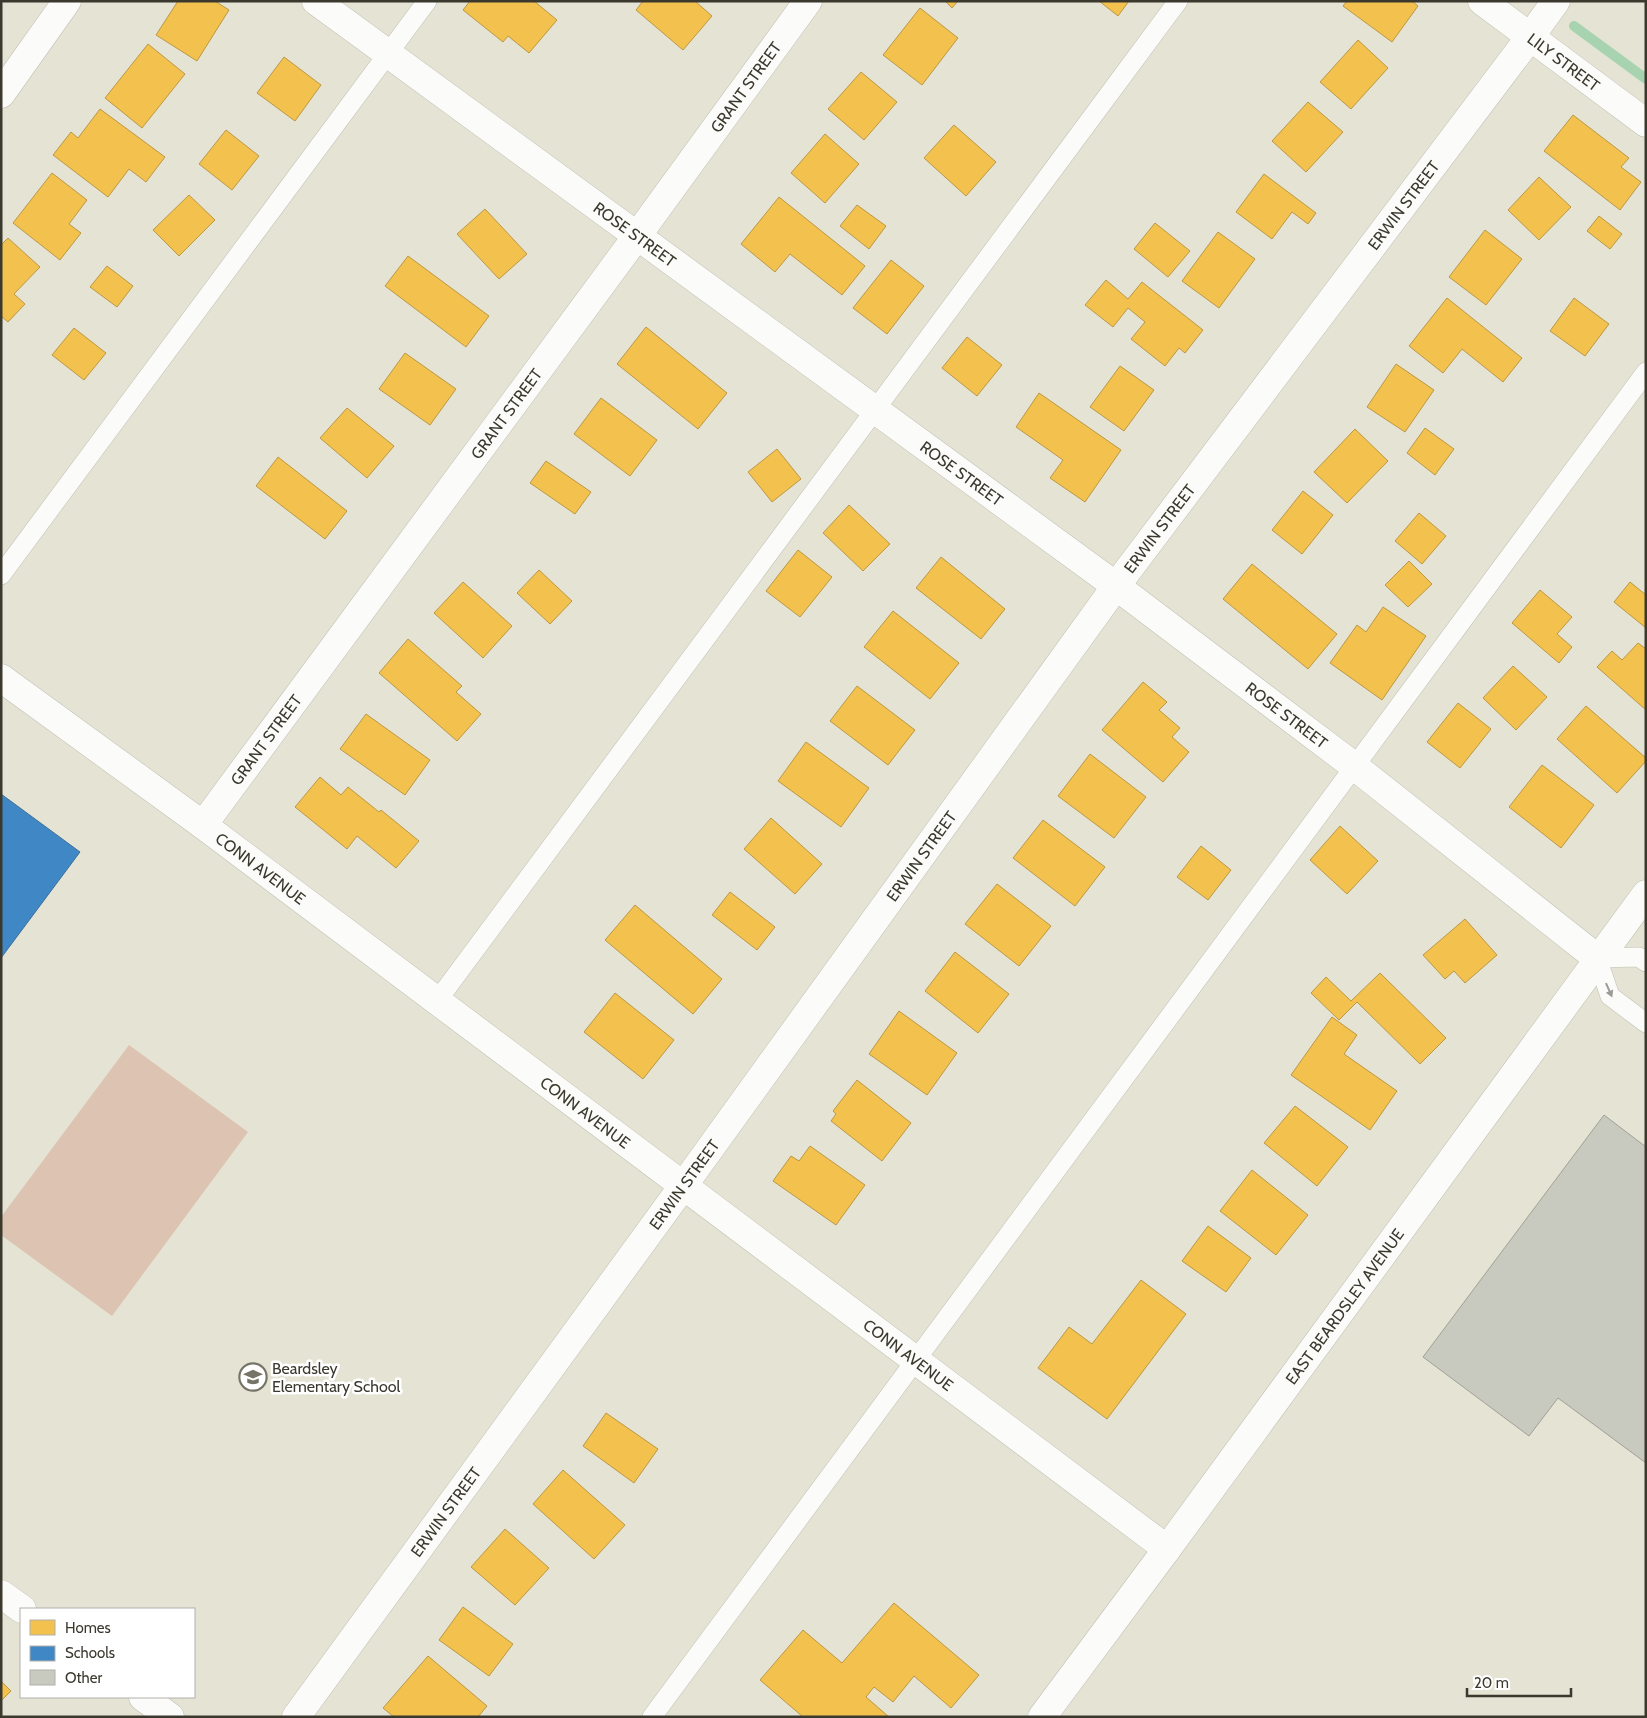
<svg xmlns="http://www.w3.org/2000/svg" width="1647" height="1718" viewBox="0 0 1647 1718" font-family="Cabin,sans-serif">
<style>
.green{fill:#ddc3b1}
.homes{fill:#f2c14e;stroke:#bb9844}
.schools{fill:#3f88c5;stroke:#3e7098}
.lines{fill:none;stroke-linecap:round;stroke-linejoin:round}
.stream{stroke:#a7d3b0;stroke-width:10}
.building{fill:#c9cabf;stroke:#a0a195}
.lane-casing{stroke:#c2c0b4;stroke-width:20}
.street-casing{stroke:#c2c0b4;stroke-width:29}
.secondary-casing{stroke:#c2c0b4;stroke-width:29}
.lane{stroke:#fbfbf9;stroke-width:19}
.street{stroke:#fbfbf9;stroke-width:28}
.secondary{stroke:#fbfbf9;stroke-width:28}
.oneway{fill:#9b9a94}
.labels{text-anchor:middle;dominant-baseline:central;stroke-width:5;stroke-linejoin:round;paint-order:stroke}
.street-label{font-size:16px;fill:#3b392e;stroke:#fff}
.poi-label{font-size:16px;fill:#3b392e;stroke:#fff;text-anchor:start}
</style>
<rect width="100%" height="100%" fill="#e5e3d4"/>
<path class="green" d="M129,1045L248,1132L112,1316L1,1235V1217Z"/>
<path class="homes" d="M178,1H215L229,10L197,61L156,35Z
M470,1H534L557,20L529,53L508,36L503,42L463,10Z
M643,1H695L712,16L683,50L636,10Z
M945,1H958L952,8Z
M1099,1H1129L1118,16Z
M1347,1H1412L1418,6L1392,42L1343,6Z
M920,8L958,38L922,85L883,55Z
M1358,40L1388,68L1351,109L1320,82Z
M148,44L185,74L142,128L105,98Z
M284,57L321,85L295,121L257,93Z
M861,72L897,102L864,140L828,109Z
M1308,102L1343,132L1306,172L1272,141Z
M100,109L165,157L146,182L129,169L108,197L53,155L71,132L78,138Z
M1573,115L1629,158L1621,167L1641,182L1620,210L1544,151Z
M954,125L996,162L966,196L924,158Z
M226,130L259,156L232,190L199,164Z
M825,134L859,164L825,203L791,173Z
M52,173L87,200L69,224L81,233L60,260L13,223Z
M1264,174L1316,213L1308,224L1292,212L1272,239L1236,212Z
M1539,177L1571,207L1539,240L1508,210Z
M189,195L215,220L179,256L153,230Z
M779,197L865,266L842,295L790,254L775,272L741,244Z
M857,205L886,226L869,249L840,226Z
M485,209L527,254L499,279L457,234Z
M1599,216L1622,234L1610,249L1587,231Z
M1155,223L1190,251L1168,277L1134,249Z
M1485,230L1522,259L1486,305L1449,277Z
M1218,232L1255,259L1219,308L1182,281Z
M8,238L40,267L14,294L25,304L8,322L1,316V245Z
M408,256L489,316L466,347L385,286Z
M891,260L924,286L887,334L853,308Z
M107,266L133,286L117,307L90,287Z
M1106,280L1128,299L1142,282L1203,330L1185,353L1179,348L1165,366L1131,339L1145,322L1128,308L1113,327L1085,305Z
M1447,298L1522,358L1503,382L1462,349L1443,373L1409,346Z
M1574,298L1609,324L1585,356L1550,331Z
M646,327L727,393L698,429L617,364Z
M74,328L106,353L84,380L52,355Z
M967,337L1002,365L977,396L942,368Z
M405,353L456,389L430,425L379,389Z
M1396,364L1434,390L1405,432L1367,407Z
M1120,366L1154,390L1124,431L1090,407Z
M1039,393L1121,450L1085,502L1050,478L1063,460L1016,427Z
M601,398L657,440L630,476L574,434Z
M347,408L394,446L367,478L320,438Z
M1425,428L1454,449L1435,475L1407,453Z
M1355,429L1388,461L1347,503L1314,472Z
M777,449L801,479L772,502L748,472Z
M278,457L347,511L325,539L256,486Z
M546,461L591,492L575,514L530,483Z
M1303,491L1333,515L1302,554L1272,530Z
M849,505L890,544L863,571L823,533Z
M1419,513L1446,536L1422,564L1395,541Z
M798,550L832,577L800,617L766,591Z
M941,557L1005,609L981,639L916,588Z
M1409,561L1432,584L1408,607L1385,585Z
M1252,564L1337,634L1308,669L1223,599Z
M539,570L572,601L550,624L517,593Z
M463,582L512,626L483,658L434,613Z
M1630,582L1646,595V628L1614,602Z
M1540,590L1572,617L1557,634L1572,647L1559,663L1512,623Z
M1383,607L1426,636L1382,700L1330,663L1357,625L1366,632Z
M893,611L959,663L930,699L864,647Z
M408,639L462,686L456,692L481,714L457,741L379,673Z
M1638,643L1646,649V710L1597,667L1612,651L1622,660Z
M1513,666L1547,697L1516,730L1483,698Z
M1143,682L1167,702L1159,710L1180,728L1172,737L1189,752L1163,782L1102,730Z
M857,686L915,730L888,765L830,721Z
M1458,703L1491,729L1460,768L1427,742Z
M1586,706L1646,758V761L1617,793L1557,739Z
M366,714L430,760L405,795L340,749Z
M806,742L869,788L841,827L778,781Z
M1090,754L1146,797L1114,838L1058,796Z
M1542,765L1594,805L1561,848L1509,807Z
M320,777L341,795L348,787L379,812L381,810L419,841L396,868L357,836L347,849L295,807Z
M771,818L822,864L795,894L744,849Z
M1043,820L1105,867L1075,906L1013,858Z
M1340,826L1378,861L1347,894L1310,860Z
M1201,846L1231,870L1208,900L1177,877Z
M997,884L1051,926L1019,966L965,924Z
M730,892L775,927L757,950L712,915Z
M635,905L722,979L693,1014L605,940Z
M1465,919L1497,955L1465,983L1454,971L1445,979L1423,955Z
M955,952L1009,994L978,1033L925,991Z
M1380,973L1446,1038L1420,1064L1357,1002L1339,1020L1311,993L1326,977L1351,1001Z
M615,993L674,1040L643,1079L584,1032Z
M899,1011L957,1053L927,1095L869,1054Z
M1332,1017L1357,1035L1344,1054L1397,1091L1370,1130L1291,1075Z
M857,1080L911,1123L882,1161L831,1121L836,1114L833,1111Z
M1295,1106L1348,1147L1317,1186L1264,1143Z
M810,1146L865,1185L836,1225L773,1181L791,1156L799,1161Z
M1252,1170L1308,1215L1276,1255L1220,1211Z
M1208,1226L1251,1258L1226,1292L1182,1261Z
M1141,1280L1186,1314L1107,1419L1038,1368L1069,1327L1092,1344Z
M606,1413L658,1449L634,1483L583,1446Z
M563,1470L625,1525L594,1559L533,1504Z
M505,1529L549,1568L515,1605L471,1567Z
M894,1603L979,1675L951,1708L914,1676L893,1702L874,1687L866,1697L889,1717H803L760,1680L803,1630L842,1663Z
M463,1607L513,1644L489,1676L439,1640Z
M428,1656L487,1706L478,1717H394L383,1708Z
M1,1681L11,1691L1,1701Z"/>
<path class="schools" d="M1,794L80,852L1,958Z"/>
<g class="lines">
<path class="stream" d="M1574,26L1646,79"/>
</g>
<path class="building" d="M1604,1115L1646,1147V1463L1558,1398L1529,1436L1423,1357Z"/>
<g class="lines">
<g class="lane-casing">
<path id="lane" d="M1,575L427,1
M1646,962L1639,957L1597,958L1610,996L1646,1023
M437,1001L1178,1
M652,1717L1646,372"/>
</g>
<g class="street-casing">
<g id="street">
<path id="s1" d="M316,1L1116,586L1354,766L1597,958"/>
<path id="s2" d="M1482,1L1646,123"/>
<path d="M1,94L67,1"/>
<path id="s3" d="M1,678L203,825L1167,1549"/>
<path id="s4" d="M203,825L637,236L808,1"/>
<path d="M1,1594L22,1609"/>
<path d="M143,1697L170,1717"/>
<path id="s5" d="M296,1717L683,1186L1116,586L1530,37L1556,1"/>
</g>
</g>
<g class="secondary-casing">
<g id="secondary">
<path id="s6" d="M1042,1717L1167,1549L1646,894"/>
</g>
</g>
<use href="#lane" class="lane"/>
<use href="#street" class="street"/>
<use href="#secondary" class="secondary"/>
</g>
<defs><path id="oneway-solid" d="M-6-.8H1V-3.2L6.5 0L1 3.2V.8H-6Z" transform="scale(1.25)"/></defs>
<use class="oneway" href="#oneway-solid" transform="translate(1609 990) rotate(66)"/>
<defs>
<g id="school-ring" transform="scale(1.4375)"><circle r="9.5" fill="#fff" stroke="#767468" stroke-width="1.5"/><path d="M0-5L7-2L0 1L-7-2ZM-4 1L0 2.5L4 1V4Q0 6-4 4Z" fill="#767468"/></g>
</defs>
<g fill-rule="evenodd">
<use href="#school-ring" x="253" y="1377"/>
</g>
<g class="labels">
<g class="street-label">
<text stroke="none"><textPath href="#s2" startOffset="102">LILY STREET</textPath></text>
<text stroke="none"><textPath href="#s4" startOffset="916">GRANT STREET</textPath></text>
<text stroke="none"><textPath href="#s5" startOffset="1874">ERWIN STREET</textPath></text>
<text stroke="none"><textPath href="#s1" startOffset="395">ROSE STREET</textPath></text>
<text stroke="none"><textPath href="#s4" startOffset="511">GRANT STREET</textPath></text>
<text stroke="none"><textPath href="#s1" startOffset="800">ROSE STREET</textPath></text>
<text stroke="none"><textPath href="#s5" startOffset="1469">ERWIN STREET</textPath></text>
<text stroke="none"><textPath href="#s1" startOffset="1205">ROSE STREET</textPath></text>
<text stroke="none"><textPath href="#s4" startOffset="106">GRANT STREET</textPath></text>
<text stroke="none"><textPath href="#s5" startOffset="1064">ERWIN STREET</textPath></text>
<text stroke="none"><textPath href="#s3" startOffset="322">CONN AVENUE</textPath></text>
<text stroke="none"><textPath href="#s3" startOffset="728">CONN AVENUE</textPath></text>
<text stroke="none"><textPath href="#s5" startOffset="659">ERWIN STREET</textPath></text>
<text stroke="none"><textPath href="#s6" startOffset="510">EAST BEARDSLEY AVENUE</textPath></text>
<text stroke="none"><textPath href="#s3" startOffset="1132">CONN AVENUE</textPath></text>
<text stroke="none"><textPath href="#s5" startOffset="254">ERWIN STREET</textPath></text>
</g>
<g class="poi-label">
<text x="272" y="1368">Beardsley<tspan x="272" dy="18">Elementary School</tspan></text>
</g>
</g>
<rect width="1647" height="1718" fill="none" stroke="#3b392e" stroke-width="5"/>
<rect x="20" y="1608" width="175" height="90" fill="#ffffff" stroke="#b1b0ab"/>
<rect x="30" y="1620" width="25" height="15" fill="#f2c14e" stroke="#b1b0ab"/>
<text x="65" y="1633" font-size="15" fill="#3b392e">Homes</text>
<rect x="30" y="1646" width="25" height="15" fill="#3f88c5" stroke="#b1b0ab"/>
<text x="65" y="1658" font-size="15" fill="#3b392e">Schools</text>
<rect x="30" y="1670" width="25" height="15" fill="#c9cabf" stroke="#b1b0ab"/>
<text x="65" y="1683" font-size="15" fill="#3b392e">Other</text>
<path d="M1467 1688v8h104v-8" fill="none" stroke="#3b392e" stroke-width="2.5"/>
<text x="1474" y="1688" font-size="15" fill="#3b392e" stroke="#ffffff" stroke-width="4" paint-order="stroke">20 m</text>
</svg>
